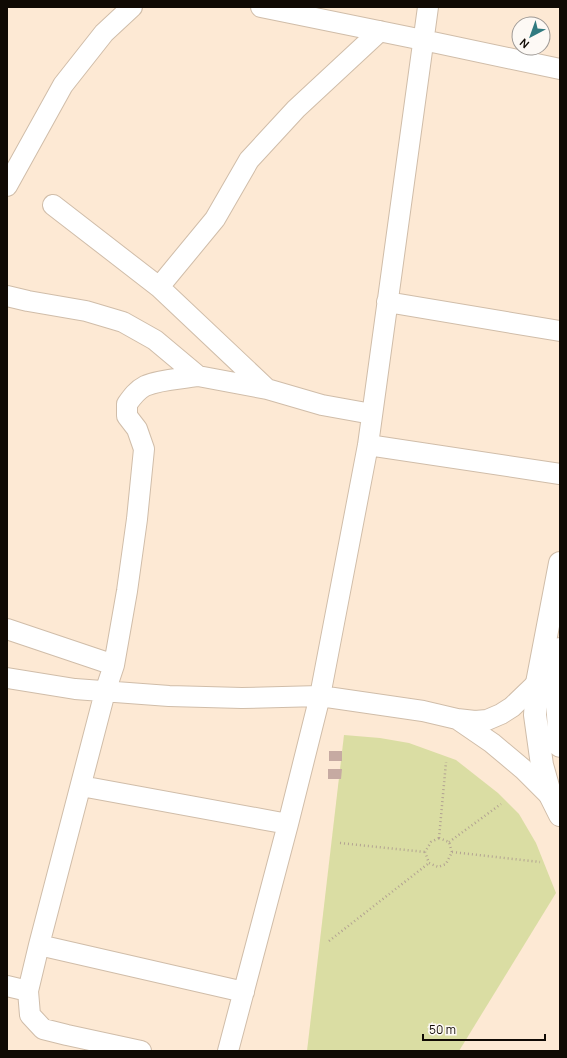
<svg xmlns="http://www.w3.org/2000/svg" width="567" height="1058" viewBox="0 0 567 1058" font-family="Manrope,sans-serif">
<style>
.green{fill:#dadda3}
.building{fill:#c6aaa2}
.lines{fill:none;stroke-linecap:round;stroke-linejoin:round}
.minor-casing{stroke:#d0bda9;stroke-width:22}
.primary-casing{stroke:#d0bda9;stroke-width:24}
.path{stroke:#b2a292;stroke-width:2.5;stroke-dasharray:1 3;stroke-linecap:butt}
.minor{stroke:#fff;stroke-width:20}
.primary{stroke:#fff;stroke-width:22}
</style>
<rect width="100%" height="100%" fill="#fde9d4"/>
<path class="green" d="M344,735L380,738L409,743L456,760L498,793L519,814L536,843L556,893L459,1051H307Z"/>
<path class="building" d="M329,751H342V761H329Z
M328,769H342L341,779H328Z"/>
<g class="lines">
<g class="minor-casing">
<path id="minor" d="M261,7L423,40L560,69
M7,186L63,85L104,33L132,7
M53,205L159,287
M7,296L28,301L86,311L123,322L155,340L198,376L267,389L322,405L372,414
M387,302L560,331
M267,389L159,287L215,219L249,160L296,109L380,31
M368,445L560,474
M7,629L114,665
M7,678L75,689L169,696L242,698L320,696L423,711L457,719L475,721L487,720L501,714L512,707L537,683
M457,719L492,743L523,769L551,797
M81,786L288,824
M39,945L244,992
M7,986L28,991
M141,1051L67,1035L43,1029L30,1015L28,991L39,945L105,692L114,665L127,591L137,519L144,449L137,429L127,416V404C132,397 137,390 145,386C161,379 181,379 198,376
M228,1051L288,824L320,696L368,445L428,7"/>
</g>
<g class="primary-casing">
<path id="primary" d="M560,563L537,683L535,715L542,765L551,797L560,815
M560,649L556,683L560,746"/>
</g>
<path class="path" d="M439,838L449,842L452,852L446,864L438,867L429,863L425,852L431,842Z
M439,838L446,762
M449,842L501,804
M340,843L425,852
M452,852L540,862
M329,941L429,863"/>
<use href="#minor" class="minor"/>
<use href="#primary" class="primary"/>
</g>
<rect width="567" height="1058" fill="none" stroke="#100a04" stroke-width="16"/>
<g transform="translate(531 36) rotate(221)"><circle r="19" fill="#fdf9f5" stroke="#9e9995"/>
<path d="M0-3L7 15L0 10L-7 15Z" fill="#317a80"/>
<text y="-6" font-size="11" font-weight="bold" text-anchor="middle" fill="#100a04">N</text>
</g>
<path d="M423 1034v6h122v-6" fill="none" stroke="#100a04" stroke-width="2"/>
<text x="429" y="1034" font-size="12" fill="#100a04" stroke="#fdf9f5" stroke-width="3" paint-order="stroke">50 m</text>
</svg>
